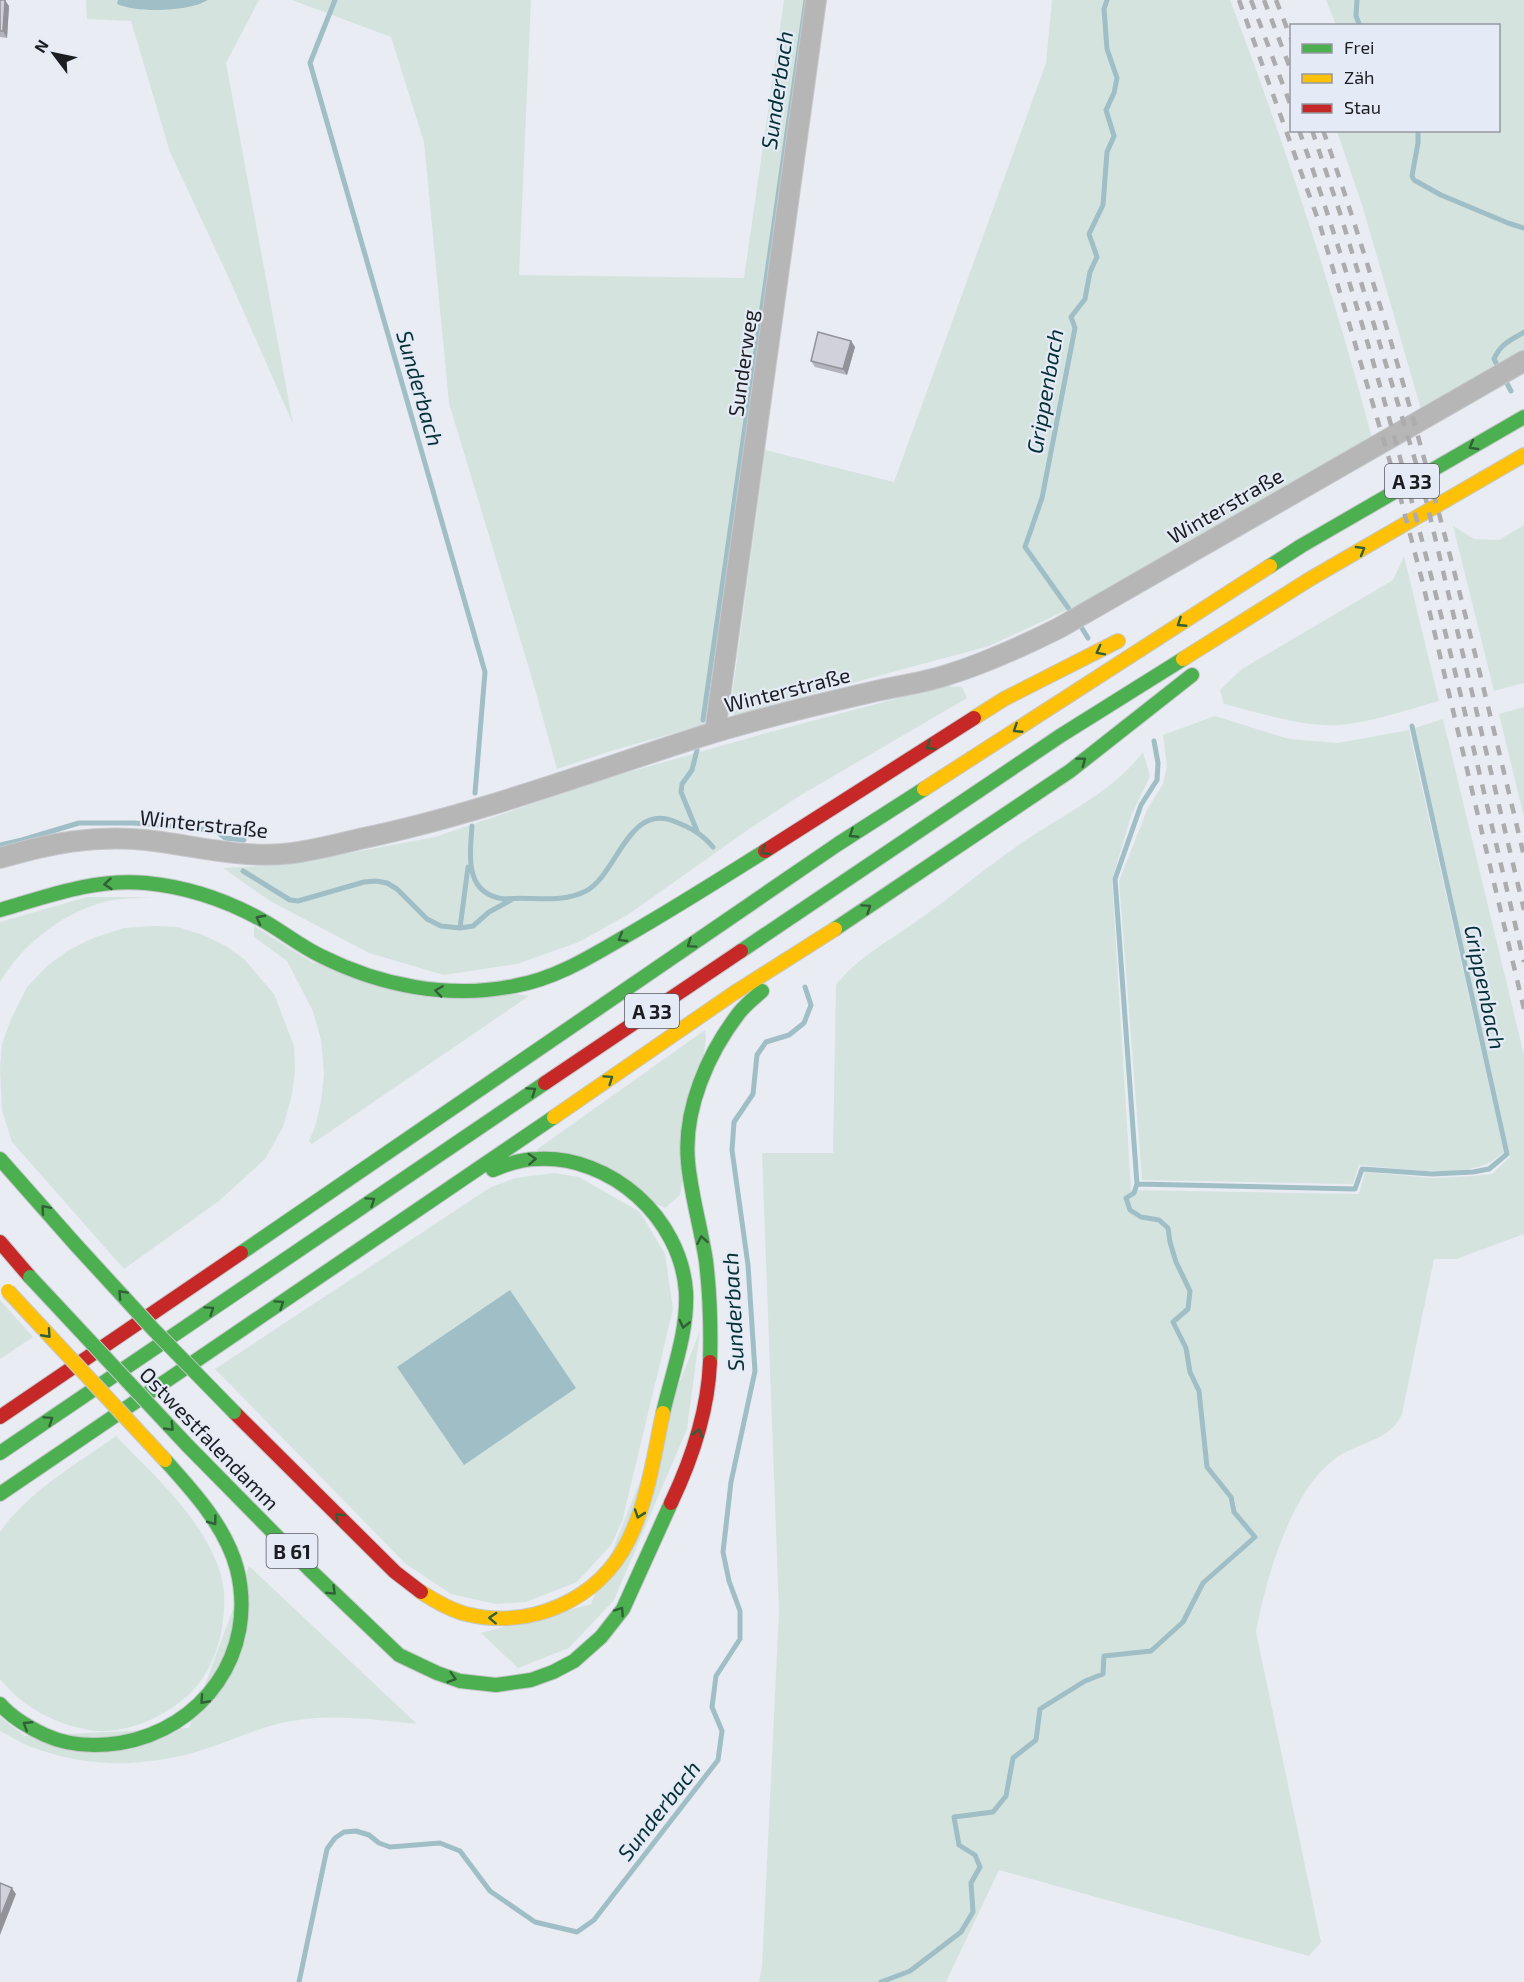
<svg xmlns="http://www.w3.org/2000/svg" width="1524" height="1982" viewBox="0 0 1524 1982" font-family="'Exo 2',sans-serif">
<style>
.green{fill:#d5e3df}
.water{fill:#a0bec5}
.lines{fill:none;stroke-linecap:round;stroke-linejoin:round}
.stream{stroke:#a0bec5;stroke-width:5}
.street-casing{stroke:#c5c8cc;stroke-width:22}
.fast-casing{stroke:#c5c8cc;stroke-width:16}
.slow-casing{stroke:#c5c8cc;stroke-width:16}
.jam-casing{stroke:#c5c8cc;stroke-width:16}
.street{stroke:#b7b6b6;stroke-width:20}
.fast{stroke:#4caf50;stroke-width:14}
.slow{stroke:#ffc107;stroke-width:14}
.jam{stroke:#c62828;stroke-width:14}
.rail{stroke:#acacae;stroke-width:4.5;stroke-dasharray:10 10;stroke-linecap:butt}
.fast-bridge-casing{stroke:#c5c8cc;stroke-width:16;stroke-linecap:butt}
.slow-bridge-casing{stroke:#c5c8cc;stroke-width:16;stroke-linecap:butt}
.fast-bridge{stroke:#4caf50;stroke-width:14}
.slow-bridge{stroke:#ffc107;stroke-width:14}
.wall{fill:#b3b4bb}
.shaded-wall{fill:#929299}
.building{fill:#d0d1da;stroke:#929299;stroke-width:1.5}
.oneway{stroke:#315f36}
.labels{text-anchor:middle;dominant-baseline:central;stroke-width:4.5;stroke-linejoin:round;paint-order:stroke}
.shield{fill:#e5ebf6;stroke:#585b61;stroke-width:1.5}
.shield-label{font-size:20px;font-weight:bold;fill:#1b1d21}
.street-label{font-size:21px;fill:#1b1d21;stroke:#e5ebf6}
.water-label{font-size:22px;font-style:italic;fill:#042f35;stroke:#e5ebf6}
</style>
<rect width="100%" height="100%" fill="#e9ecf2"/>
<path class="green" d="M86,0H118L117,4L203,3L208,0H259L226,63L293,424L227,274L170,152L131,21L87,19Z
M292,0H531L519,275L744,278L784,0H808L710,719L703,725L614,750L557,769L531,675L449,403L424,142L391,37Z
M1052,0H1230C1285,144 1333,290 1372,438L1264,498L1080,604L989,646L763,707L736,716L730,711L765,450L894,482L1046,63Z
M1326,0H1524V350L1422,413L1363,208L1337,131L1498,130V26L1336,25Z
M1524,525V683L1494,691L1453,526L1474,539L1499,540Z
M1404,556L1439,701C1406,710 1373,722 1339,725C1301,727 1261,713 1224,704L1220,690L1242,669L1393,580Z
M944,686L962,687L967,698L801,795L749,829L629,914L579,942L517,964L444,975L369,953L270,901L223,868L285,865L435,837L608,778L763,734Z
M1524,707V817L1499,714Z
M1215,716L1289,739L1338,743L1409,730L1504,1152C1498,1157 1491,1163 1484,1165C1454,1177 1392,1168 1359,1165L1353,1184L1142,1180L1119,881L1147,810L1163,784L1167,766L1163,735Z
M1443,719L1524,1055V1234L1456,1259H1434L1402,1414C1399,1419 1396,1425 1391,1429C1374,1444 1349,1446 1331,1462C1290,1495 1265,1581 1256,1632L1321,1942L1309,1956L999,1870L946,1982H759L762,1966L779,1611L762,1153H833L836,985C856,959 887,942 914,923C949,899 981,871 1016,847C1059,816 1110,795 1143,752L1150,776L1131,816L1112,880L1131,1190L1359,1194L1365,1172L1432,1178L1473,1176L1492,1174L1510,1157L1415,728Z
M87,897H154C141,898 126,898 113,900C67,909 24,942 0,982V922Z
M153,926L178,927L203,935L226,946L244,959L274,994L294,1046L295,1071L292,1095L283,1127L265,1159L219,1201L124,1269L12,1142L2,1110L0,1069L2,1044L11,1019L27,987L47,966L69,950L93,938L124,928Z
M254,926L313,963L529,996L312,1144L309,1141L315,1127L321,1102L324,1073L321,1040L313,1011L287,961L254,937Z
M705,1030L706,1040L680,1195L665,1208L536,1150Z
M555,1173L579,1177L640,1212L665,1254L673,1309L622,1522L611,1545L577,1582L526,1602L495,1604L451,1594L406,1564L215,1369L491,1187L515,1178Z
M0,1300L33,1337L0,1359Z
M700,1331L687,1429L614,1600L569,1648L518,1668L481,1633L591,1604Z
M116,1436C155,1477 202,1517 220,1572C226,1589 225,1609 222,1627C220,1646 208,1674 195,1688C170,1716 122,1738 84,1729C51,1722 21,1705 0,1679V1532C29,1491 75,1465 116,1436Z
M249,1566L417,1724C378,1720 339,1714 299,1720C264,1724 232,1741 199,1751C146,1767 90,1768 37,1749C24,1745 12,1737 0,1731V1717L25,1736L189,1728Z"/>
<path class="water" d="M118,0H208C189,12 137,13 117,4Z
M510,1290L576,1388L464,1465L397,1367Z"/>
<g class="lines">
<path class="stream" d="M335,0L310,63L485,672L475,793
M1357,0L1356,16L1360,26
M1418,130V143L1412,176L1414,180L1441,195L1508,223L1524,228
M1511,391L1494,359C1501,343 1510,341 1524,332
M1069,609L1025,547L1042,498L1075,328L1071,317L1085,299L1090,272L1097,257L1089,234L1103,205L1107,152L1114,136L1106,110L1114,93L1117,78L1107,49L1104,9L1107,0
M1080,625L1088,638
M703,720L806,0
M472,826C470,856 464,894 504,899C531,896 561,904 586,891C618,874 628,801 676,822C691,828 702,834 713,847
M697,831L681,792L682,784L692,770L697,750
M0,845L22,840L79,823H134L193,828L216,831L225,838L244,840
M243,871L290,900L298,901L364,882L376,881L387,883L397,889L427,919L441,926L460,928L473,926L489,912L511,900
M460,928L468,867
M1137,1184L1355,1189L1362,1169L1432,1174L1473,1172L1489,1169L1507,1154L1412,726
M299,1982L327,1849L335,1838L344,1832L356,1831L369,1835L379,1843L390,1847L440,1843L460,1851L490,1891L535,1922L577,1932L594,1920L718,1760L722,1731L712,1707L716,1676L740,1639V1611L729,1581L723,1552L731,1482L755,1371L748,1265L732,1150L734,1122L753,1094L757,1055L766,1042L789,1035L804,1023L811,1005L805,987
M881,1982L910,1971L961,1932L973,1912L971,1883L980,1867L975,1855L959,1845L954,1817L993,1812L1006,1796L1013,1758L1036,1740L1040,1709L1085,1681L1103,1674L1104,1656L1151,1651L1183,1622L1203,1583L1255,1537L1234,1512L1231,1497L1207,1467L1199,1391L1190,1372L1186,1348L1173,1322L1188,1309L1190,1291L1176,1262L1170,1242L1168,1228L1159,1220L1141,1217L1130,1210L1126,1198L1134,1193L1137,1184L1115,879L1141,805L1157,780L1158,763L1154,741"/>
<g class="street-casing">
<path id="street" d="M715,732L816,0
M0,858C51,843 93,835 146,840C190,845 240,858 283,854C310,852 337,844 364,838C483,813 597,769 712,733C765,717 819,704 872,692C897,686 923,683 947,675C986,663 1023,646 1059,628L1524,361"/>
</g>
<g class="fast-casing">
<path id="fast" d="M1270,566L1301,546L1524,417
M0,910C48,896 96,878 146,883C188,887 226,900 262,920C282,931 300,946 321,956C381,986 448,999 514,986C555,979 590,957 626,936C673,909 719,880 765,851
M835,929L1070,771L1192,675
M741,951L1060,736L1183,659
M0,1159L76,1245
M493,1170C507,1164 522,1159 537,1159C611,1155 681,1218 686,1292C688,1332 672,1373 663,1413
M241,1253L838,844L924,789
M710,1362C711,1329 710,1295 706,1261C701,1228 691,1195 688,1162C683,1110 708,1053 739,1013C745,1005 754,998 762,991
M187,1445L311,1571L399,1655L437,1673L460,1681L496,1685L531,1680L553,1672L574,1661L601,1637L623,1609L671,1503
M0,1453L545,1083
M0,1494L554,1117
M0,1704C12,1718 28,1727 45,1735C69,1746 94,1747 120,1743C203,1729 258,1653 237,1569C226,1527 193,1491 165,1460"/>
</g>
<g class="slow-casing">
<path id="slow" d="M1183,659L1310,579L1524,455
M974,718L1004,699L1118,641
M924,789L1270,566
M554,1117L734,993L835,929
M421,1592C435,1601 450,1610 466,1614C530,1630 599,1600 628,1541C648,1501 654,1455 663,1413"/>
</g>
<g class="jam-casing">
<path id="jam" d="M765,851L974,718
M545,1083L741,951
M0,1242L30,1277
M234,1412L395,1572L421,1592
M0,1417L241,1253
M671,1503C692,1459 708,1412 710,1362"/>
</g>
<use href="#street" class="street"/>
<use href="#fast" class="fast"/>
<use href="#slow" class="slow"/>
<use href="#jam" class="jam"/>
<path class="rail" d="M1239,0L1320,225L1400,496L1422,580L1524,1009
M1251,0L1292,109
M1264,0L1292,73
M1276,0L1292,41
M1299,130C1395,402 1458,683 1524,962
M1312,130L1341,216L1422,483L1524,910
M1323,130C1406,368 1466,612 1524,856"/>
<g class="fast-bridge-casing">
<path id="fast-bridge" d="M76,1245L153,1329L234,1412
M30,1277L187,1445"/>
</g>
<g class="slow-bridge-casing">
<path id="slow-bridge" d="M8,1291L165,1460"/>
</g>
<use href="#fast-bridge" class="fast-bridge"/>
<use href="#slow-bridge" class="slow-bridge"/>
</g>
<path class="wall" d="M0,0L9,6L7,38L0,37Z
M851,341L855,347L847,375L815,367L811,361Z"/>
<path class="shaded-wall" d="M5,0L9,6L7,38L3,31Z
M851,341L855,347L847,375L843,369Z
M12,1888L16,1894L0,1935V1918Z"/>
<path class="building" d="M0,0H5L3,31H0Z
M818,332L851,341L843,369L811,361Z
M0,1883L12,1888L0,1918Z"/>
<defs><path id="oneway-chevron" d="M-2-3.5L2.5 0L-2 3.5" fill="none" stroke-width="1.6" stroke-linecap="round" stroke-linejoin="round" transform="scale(1.5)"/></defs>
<g class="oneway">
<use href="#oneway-chevron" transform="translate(1473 446) rotate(150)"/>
<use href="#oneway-chevron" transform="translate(1361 550) rotate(-30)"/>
<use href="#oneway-chevron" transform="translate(1181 623) rotate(147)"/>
<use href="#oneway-chevron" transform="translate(1100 651) rotate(153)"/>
<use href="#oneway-chevron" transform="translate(1017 729) rotate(147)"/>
<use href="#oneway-chevron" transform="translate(930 746) rotate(148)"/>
<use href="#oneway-chevron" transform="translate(1082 761) rotate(-37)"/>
<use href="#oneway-chevron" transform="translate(853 834) rotate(147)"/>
<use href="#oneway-chevron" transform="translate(765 851) rotate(148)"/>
<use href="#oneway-chevron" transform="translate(108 884) rotate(175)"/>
<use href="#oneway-chevron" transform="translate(867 908) rotate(-34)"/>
<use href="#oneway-chevron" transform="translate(260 919) rotate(-152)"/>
<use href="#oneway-chevron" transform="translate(622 938) rotate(150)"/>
<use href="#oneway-chevron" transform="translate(691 944) rotate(146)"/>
<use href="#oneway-chevron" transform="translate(439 991) rotate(-172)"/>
<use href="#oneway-chevron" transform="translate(609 1079) rotate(-35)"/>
<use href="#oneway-chevron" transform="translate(532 1091) rotate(-34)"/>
<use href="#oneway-chevron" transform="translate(532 1159) rotate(-4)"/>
<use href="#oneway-chevron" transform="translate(371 1201) rotate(-34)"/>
<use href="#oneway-chevron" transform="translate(45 1209) rotate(-131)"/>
<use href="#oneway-chevron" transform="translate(702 1240) rotate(-100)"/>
<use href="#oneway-chevron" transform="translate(122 1294) rotate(-133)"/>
<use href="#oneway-chevron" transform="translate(280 1304) rotate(-34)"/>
<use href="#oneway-chevron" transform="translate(210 1310) rotate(-34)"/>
<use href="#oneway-chevron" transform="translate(684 1324) rotate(103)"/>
<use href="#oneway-chevron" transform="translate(47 1334) rotate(48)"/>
<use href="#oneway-chevron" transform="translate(49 1420) rotate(-34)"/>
<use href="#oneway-chevron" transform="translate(170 1427) rotate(46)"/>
<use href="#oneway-chevron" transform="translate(698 1433) rotate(-75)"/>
<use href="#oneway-chevron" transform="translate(639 1514) rotate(109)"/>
<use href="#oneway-chevron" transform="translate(339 1517) rotate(-136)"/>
<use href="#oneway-chevron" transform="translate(213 1521) rotate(53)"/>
<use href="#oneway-chevron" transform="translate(332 1591) rotate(44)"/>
<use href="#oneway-chevron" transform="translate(620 1611) rotate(-56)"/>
<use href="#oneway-chevron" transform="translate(493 1618) rotate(-177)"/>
<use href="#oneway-chevron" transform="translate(452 1678) rotate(17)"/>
<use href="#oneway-chevron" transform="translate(204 1700) rotate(132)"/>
<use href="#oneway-chevron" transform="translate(27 1725) rotate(-148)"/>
</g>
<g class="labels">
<g class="shield">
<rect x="1385" y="464" width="54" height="34" rx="4.5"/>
<rect x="625" y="994" width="54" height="34" rx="4.5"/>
<rect x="266.5" y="1534" width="51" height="34" rx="4.5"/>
</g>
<g class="shield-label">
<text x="1412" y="481">A 33</text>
<text x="652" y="1011">A 33</text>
<text x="292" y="1551">B 61</text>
</g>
<g class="street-label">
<text transform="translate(742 363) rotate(-82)">Sunderweg</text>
<text transform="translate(1225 505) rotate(-30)">Winterstraße</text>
<text transform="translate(787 689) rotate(-14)">Winterstraße</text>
<text transform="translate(204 823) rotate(6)">Winterstraße</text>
<text transform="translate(210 1438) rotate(46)">Ostwestfalendamm</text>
</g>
<g class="water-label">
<text transform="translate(776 90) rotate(-82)">Sunderbach</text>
<text transform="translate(421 388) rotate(74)">Sunderbach</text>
<text transform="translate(1044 391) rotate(-80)">Grippenbach</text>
<text transform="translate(1486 987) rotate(78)">Grippenbach</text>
<text transform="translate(732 1312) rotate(-93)">Sunderbach</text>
<text transform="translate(658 1810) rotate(-52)">Sunderbach</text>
</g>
</g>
<rect x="1290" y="24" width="210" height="108" fill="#e5ebf6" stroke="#9499a1" stroke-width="1.5"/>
<rect x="1302" y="44" width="30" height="9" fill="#4caf50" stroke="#9499a1" stroke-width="1.5"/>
<text x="1344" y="54" font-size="18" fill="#1b1d21">Frei</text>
<rect x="1302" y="74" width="30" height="9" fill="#ffc107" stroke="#9499a1" stroke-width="1.5"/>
<text x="1344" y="84" font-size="18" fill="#1b1d21">Zäh</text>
<rect x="1302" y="104" width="30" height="9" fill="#c62828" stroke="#9499a1" stroke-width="1.5"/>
<text x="1344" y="114" font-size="18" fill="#1b1d21">Stau</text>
<g transform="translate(54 54) rotate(302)" stroke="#e5ebf6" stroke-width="4.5" paint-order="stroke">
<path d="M0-4.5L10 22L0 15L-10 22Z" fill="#1b1d21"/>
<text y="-9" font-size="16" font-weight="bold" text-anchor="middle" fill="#1b1d21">N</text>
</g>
</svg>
